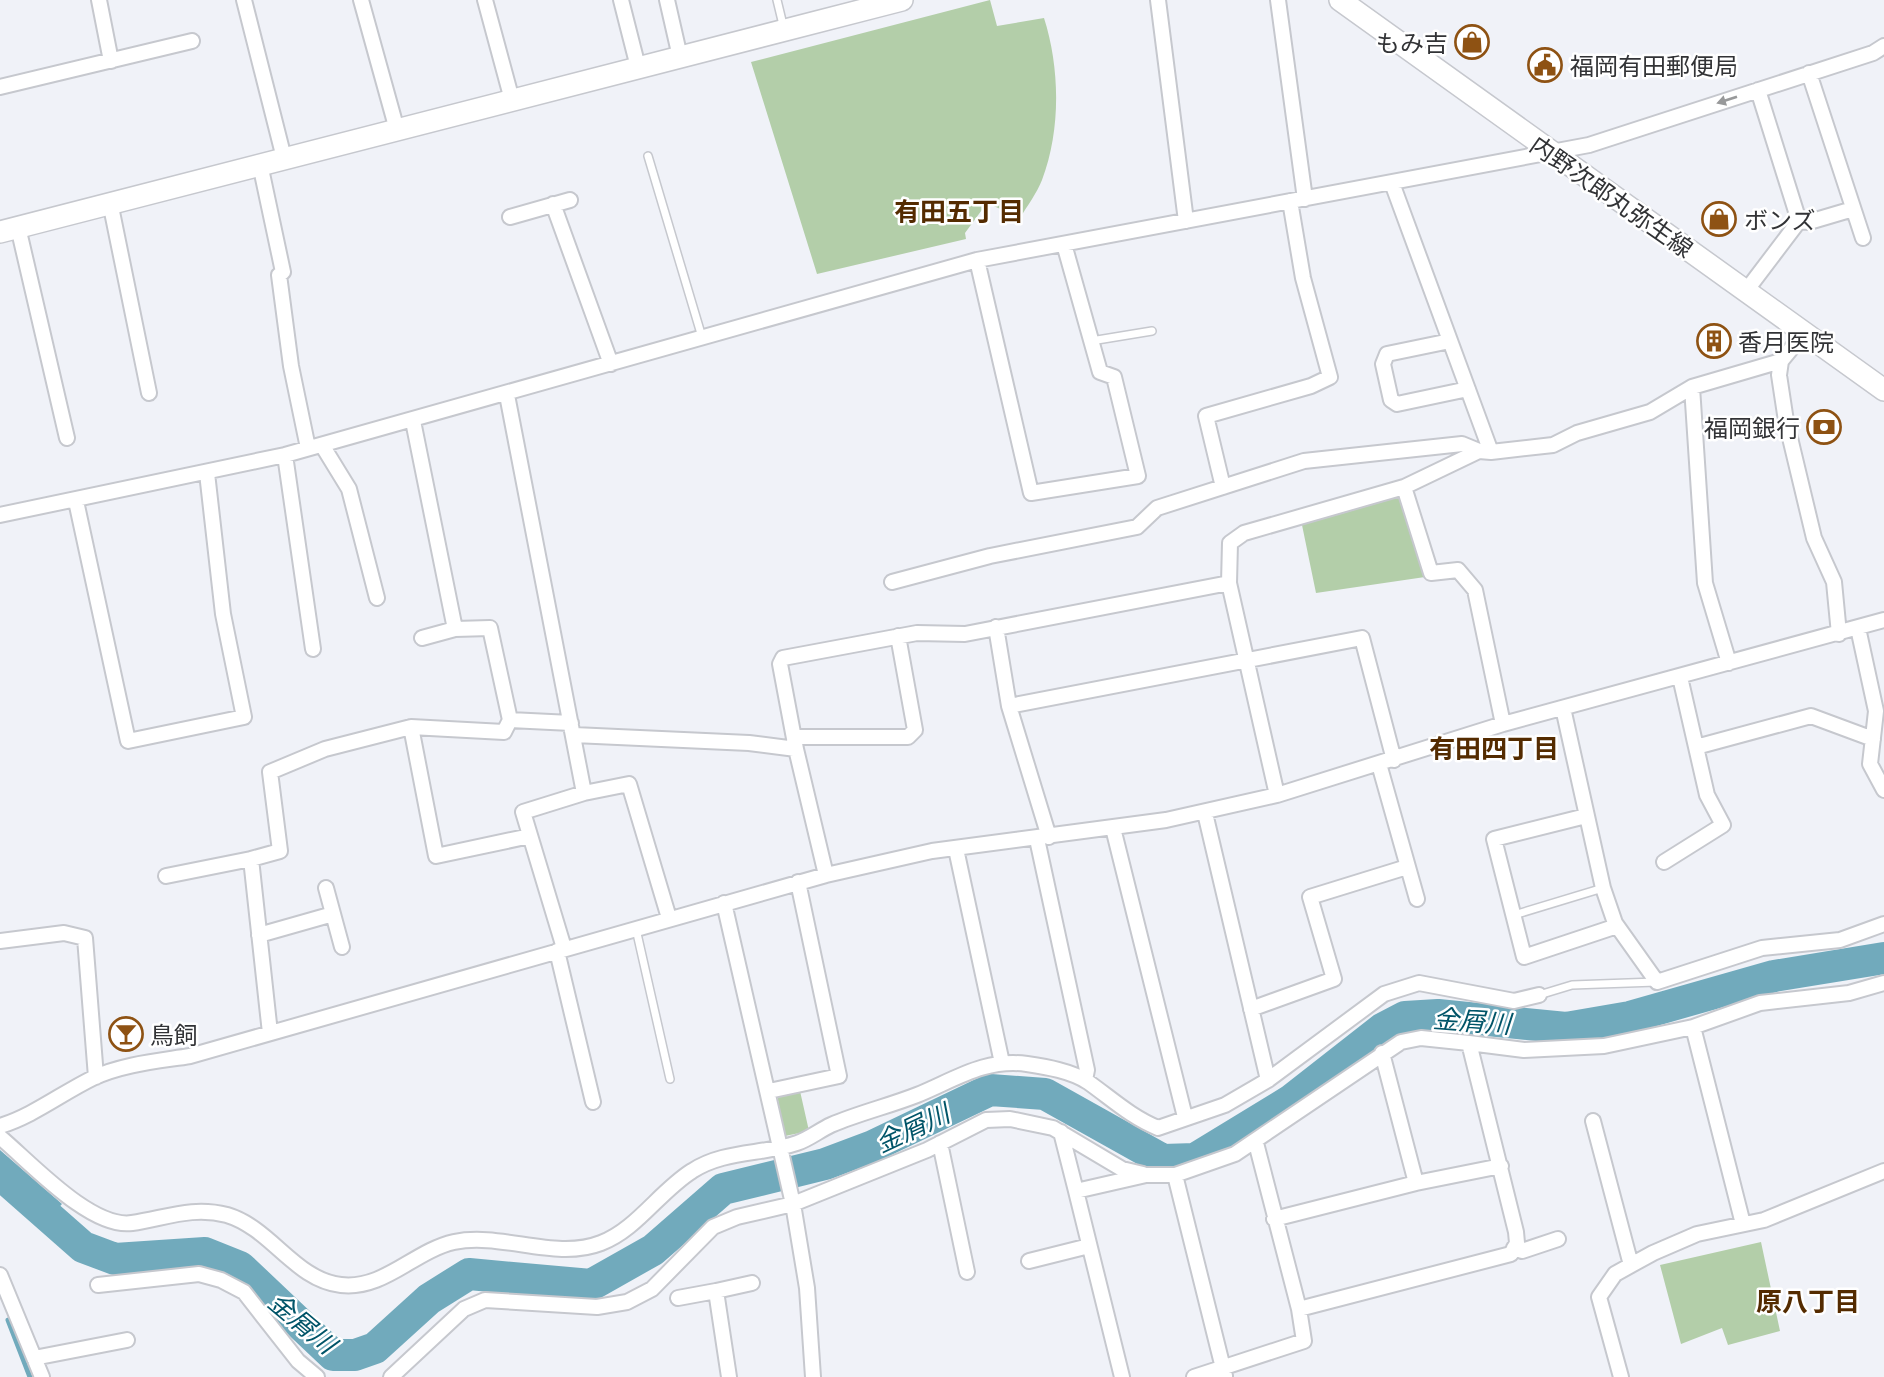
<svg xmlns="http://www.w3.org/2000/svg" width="1884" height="1377" viewBox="0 0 1884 1377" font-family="Commissioner,'Noto Sans JP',sans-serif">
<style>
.green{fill:#b3cea9}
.water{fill:#71aabc}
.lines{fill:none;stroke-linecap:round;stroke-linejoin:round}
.stream{stroke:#71aabc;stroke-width:5}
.river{stroke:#71aabc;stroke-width:32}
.lane-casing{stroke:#c6c8ce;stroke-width:10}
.street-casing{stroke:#c6c8ce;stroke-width:18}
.secondary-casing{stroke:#c6c8ce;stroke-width:24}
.lane{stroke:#fff;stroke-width:7}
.street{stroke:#fff;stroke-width:14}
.secondary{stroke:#fff;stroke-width:21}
.oneway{fill:#98999a}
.labels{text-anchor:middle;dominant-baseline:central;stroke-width:5;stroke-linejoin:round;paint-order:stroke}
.poi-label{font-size:24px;fill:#323336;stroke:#fff;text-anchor:start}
.street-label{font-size:24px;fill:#323336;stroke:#fff}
.neighbourhood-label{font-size:26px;font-weight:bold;fill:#542b00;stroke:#fff}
.water-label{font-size:26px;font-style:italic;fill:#005468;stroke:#fff}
</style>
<rect width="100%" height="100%" fill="#f0f2f8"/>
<path class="green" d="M990,0L997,26L1044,18C1060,68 1061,130 1042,180C1037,193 1027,206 1020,218L987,203L965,233L966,239L817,274L751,62Z
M1396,498L1402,500L1425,577L1316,593L1302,525Z
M800,1091L809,1131L785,1136L777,1095Z
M1761,1242L1780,1331L1728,1345L1722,1328L1681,1344L1660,1265Z"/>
<path class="water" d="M0,1150L62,1204L40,1228L0,1193Z"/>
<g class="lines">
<path class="stream" d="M8,1320L30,1377"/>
<path class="river" d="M0,1174L83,1247L115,1259L205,1253L240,1267L333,1355H355L375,1348L429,1299L469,1274L591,1285L653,1250L723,1189L825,1164L873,1146L990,1090L1045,1094L1163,1160L1195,1159L1290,1101L1382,1029L1405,1017L1438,1015L1566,1028L1630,1017L1774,976L1884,958"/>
<g class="lane-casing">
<path id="lane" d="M777,0L784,29
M648,156L702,337
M1091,341L1152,331
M1514,915L1603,888
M636,929L670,1079
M1539,995L1572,985L1656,982"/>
</g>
<g class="street-casing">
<path id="street" d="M99,0L111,61
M244,0L284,158
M361,0L397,130
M485,0L512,100
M621,0L638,67
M667,0L680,57
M1158,0L1186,221
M1278,0L1305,199
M1809,73L1863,238
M0,87L192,41
M1758,90L1799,221L1809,222L1853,209
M260,164L283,272L279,275L291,366L308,448
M1392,183L1491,452
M110,202L149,393
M553,204L611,364
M510,217L570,200
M18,227L67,438
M977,260L1031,493L1138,476L1114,377L1100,372L1064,244
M1746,291L1799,221
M1450,341L1387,354L1383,364L1391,400L1397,404L1468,389
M1781,361L1779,375L1786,421L1814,538L1834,582L1839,634
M1692,387L1705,583L1729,663
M507,395L584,793L523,812L564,948
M413,421L455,629
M322,445L349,489L377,598
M285,455L313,649
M1223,487L1206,416L1311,386L1330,377L1303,278L1290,201
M76,501L128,741L244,717L223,614L207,473
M0,515L285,455L977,260L1589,145L1873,53L1884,46
M892,582L990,556L1137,527L1157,508L1304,461L1462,444L1479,451
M996,627L1009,706L1049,837
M1858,628L1876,711L1870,764L1884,790
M422,638L455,629L490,628L510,720L504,732L411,727L436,856L530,836
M1009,706L1362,638L1394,760
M1563,708L1603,888L1615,923L1657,982L1762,948L1840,940L1884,924
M510,720L571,723
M1503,724L1475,590L1458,570L1431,573L1404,487L1479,451L1491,452L1553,445L1577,433L1650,412L1692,387L1781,361L1805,332
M574,735L749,743L796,749L826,875
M794,737H908L915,730L898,636
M1696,747L1811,716L1873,739
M796,749L780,664L783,658L917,633L965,634L1229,583
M1379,764L1417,899
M584,793L629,784L669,918
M1277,795L1229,583L1230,543L1244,533L1404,487
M1205,813L1268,1080
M1586,816L1494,839L1524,957L1617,926
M1113,828L1185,1117
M1037,839L1087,1070L1085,1080
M956,849L1002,1063
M251,859L280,851L270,772L325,749L411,727
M1664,862L1723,825L1707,795L1680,677
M166,876L251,859L270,1033
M326,888L342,947
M724,903L793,1204L807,1288L813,1377
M259,935L333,914
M0,941L64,933L85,938L96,1077
M557,951L593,1102
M1251,1009L1334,979L1310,897L1407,867
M1693,1027L1743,1224
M1469,1043L1524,1050L1604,1046L1693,1027L1760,1003L1849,993L1884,983
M1382,1053L1416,1183
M769,1091L839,1076L798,882
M1593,1121L1631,1265
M0,1126C33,1116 62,1093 93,1078C123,1064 159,1061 190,1056L826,875L932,851L1166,820L1277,795L1503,724L1884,620
M1061,1132L1076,1191
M0,1137C31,1163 91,1229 132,1223C166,1218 192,1206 227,1215C271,1228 295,1280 341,1285C384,1290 414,1251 454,1242C502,1232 555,1261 601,1243C636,1230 660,1191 692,1171C724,1150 762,1155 797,1143C809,1139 820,1130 831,1125C859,1113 889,1106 917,1095C954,1080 985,1058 1027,1064C1047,1067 1071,1071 1088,1082C1112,1099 1131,1117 1158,1128L1225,1105L1268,1080L1384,994L1419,983L1514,1001L1539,995
M940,1143L967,1272
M1175,1175L1225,1376
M1274,1219L1416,1183L1501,1166
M1514,1248L1522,1251L1558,1239
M1029,1261L1089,1246
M0,1275L42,1377
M98,1285L199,1274L221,1280L244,1292L298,1361L317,1377
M678,1298L716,1291
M34,1358L127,1340
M391,1377L464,1309L485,1300L597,1307L627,1302L652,1289L713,1227L737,1217L793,1204L927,1150L986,1120L1010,1119L1053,1128L1122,1169L1143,1174
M729,1377L716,1291L752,1283
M1122,1377L1076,1191L1146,1175H1175L1235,1154L1401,1042L1421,1038L1469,1043L1516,1232L1517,1243L1511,1254L1299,1309
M1194,1377L1304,1341L1299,1309L1256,1143
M1621,1377L1599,1297L1615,1274L1653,1253L1697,1234L1764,1220L1884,1171"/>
</g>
<g class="secondary-casing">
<path id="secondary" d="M1340,0L1884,390
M0,232L902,0"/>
</g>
<use href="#lane" class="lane"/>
<use href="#street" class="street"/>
<use href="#secondary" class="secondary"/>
</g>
<defs><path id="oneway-solid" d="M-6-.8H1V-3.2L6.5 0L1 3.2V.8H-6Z" transform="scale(1.75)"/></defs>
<use class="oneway" href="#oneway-solid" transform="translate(1727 100) rotate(162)"/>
<defs>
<g id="shop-ring" transform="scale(1.75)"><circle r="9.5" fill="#fff" stroke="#8e5213" stroke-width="1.5"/><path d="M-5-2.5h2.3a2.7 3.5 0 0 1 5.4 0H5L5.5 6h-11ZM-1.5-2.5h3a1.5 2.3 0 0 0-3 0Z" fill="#8e5213"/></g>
<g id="civic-ring" transform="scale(1.75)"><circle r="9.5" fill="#fff" stroke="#8e5213" stroke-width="1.5"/><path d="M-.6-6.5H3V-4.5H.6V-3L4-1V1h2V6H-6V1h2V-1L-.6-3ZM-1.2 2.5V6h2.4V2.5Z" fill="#8e5213"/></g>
<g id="building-ring" transform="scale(1.75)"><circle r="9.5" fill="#fff" stroke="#8e5213" stroke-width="1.5"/><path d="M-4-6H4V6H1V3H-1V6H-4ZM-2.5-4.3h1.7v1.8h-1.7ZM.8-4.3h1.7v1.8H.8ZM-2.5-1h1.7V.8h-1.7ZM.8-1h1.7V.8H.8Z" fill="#8e5213"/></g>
<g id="bank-ring" transform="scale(1.75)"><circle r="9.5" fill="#fff" stroke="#8e5213" stroke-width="1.5"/><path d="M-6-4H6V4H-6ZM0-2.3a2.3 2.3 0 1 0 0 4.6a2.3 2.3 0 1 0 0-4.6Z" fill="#8e5213"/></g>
<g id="bar-ring" transform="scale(1.75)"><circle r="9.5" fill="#fff" stroke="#8e5213" stroke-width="1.5"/><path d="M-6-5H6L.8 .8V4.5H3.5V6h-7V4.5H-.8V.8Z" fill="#8e5213"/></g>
</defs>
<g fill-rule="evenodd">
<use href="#shop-ring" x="1472" y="42"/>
<use href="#civic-ring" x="1545" y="65"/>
<use href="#shop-ring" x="1719" y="219"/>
<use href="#building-ring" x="1714" y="341"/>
<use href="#bank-ring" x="1824" y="427"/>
<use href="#bar-ring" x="126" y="1034"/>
</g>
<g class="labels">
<g class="poi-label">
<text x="1448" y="42" text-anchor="end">もみ吉</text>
<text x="1570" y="65">福岡有田郵便局</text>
<text x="1744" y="219">ボンズ</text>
<text x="1738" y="341">香月医院</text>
<text x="1800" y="427" text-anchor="end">福岡銀行</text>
<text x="150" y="1034">鳥飼</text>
</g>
<g class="street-label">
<text transform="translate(1612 196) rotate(35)">内野次郎丸弥生線</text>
</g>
<g class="neighbourhood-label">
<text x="959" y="210">有田五丁目</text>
<text x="1494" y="747">有田四丁目</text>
<text x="1808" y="1300">原八丁目</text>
</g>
<g class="water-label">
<text transform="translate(1472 1020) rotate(4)">金屑川</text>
<text transform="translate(912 1127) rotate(-25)">金屑川</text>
<text transform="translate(303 1322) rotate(40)">金屑川</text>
</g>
</g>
</svg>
